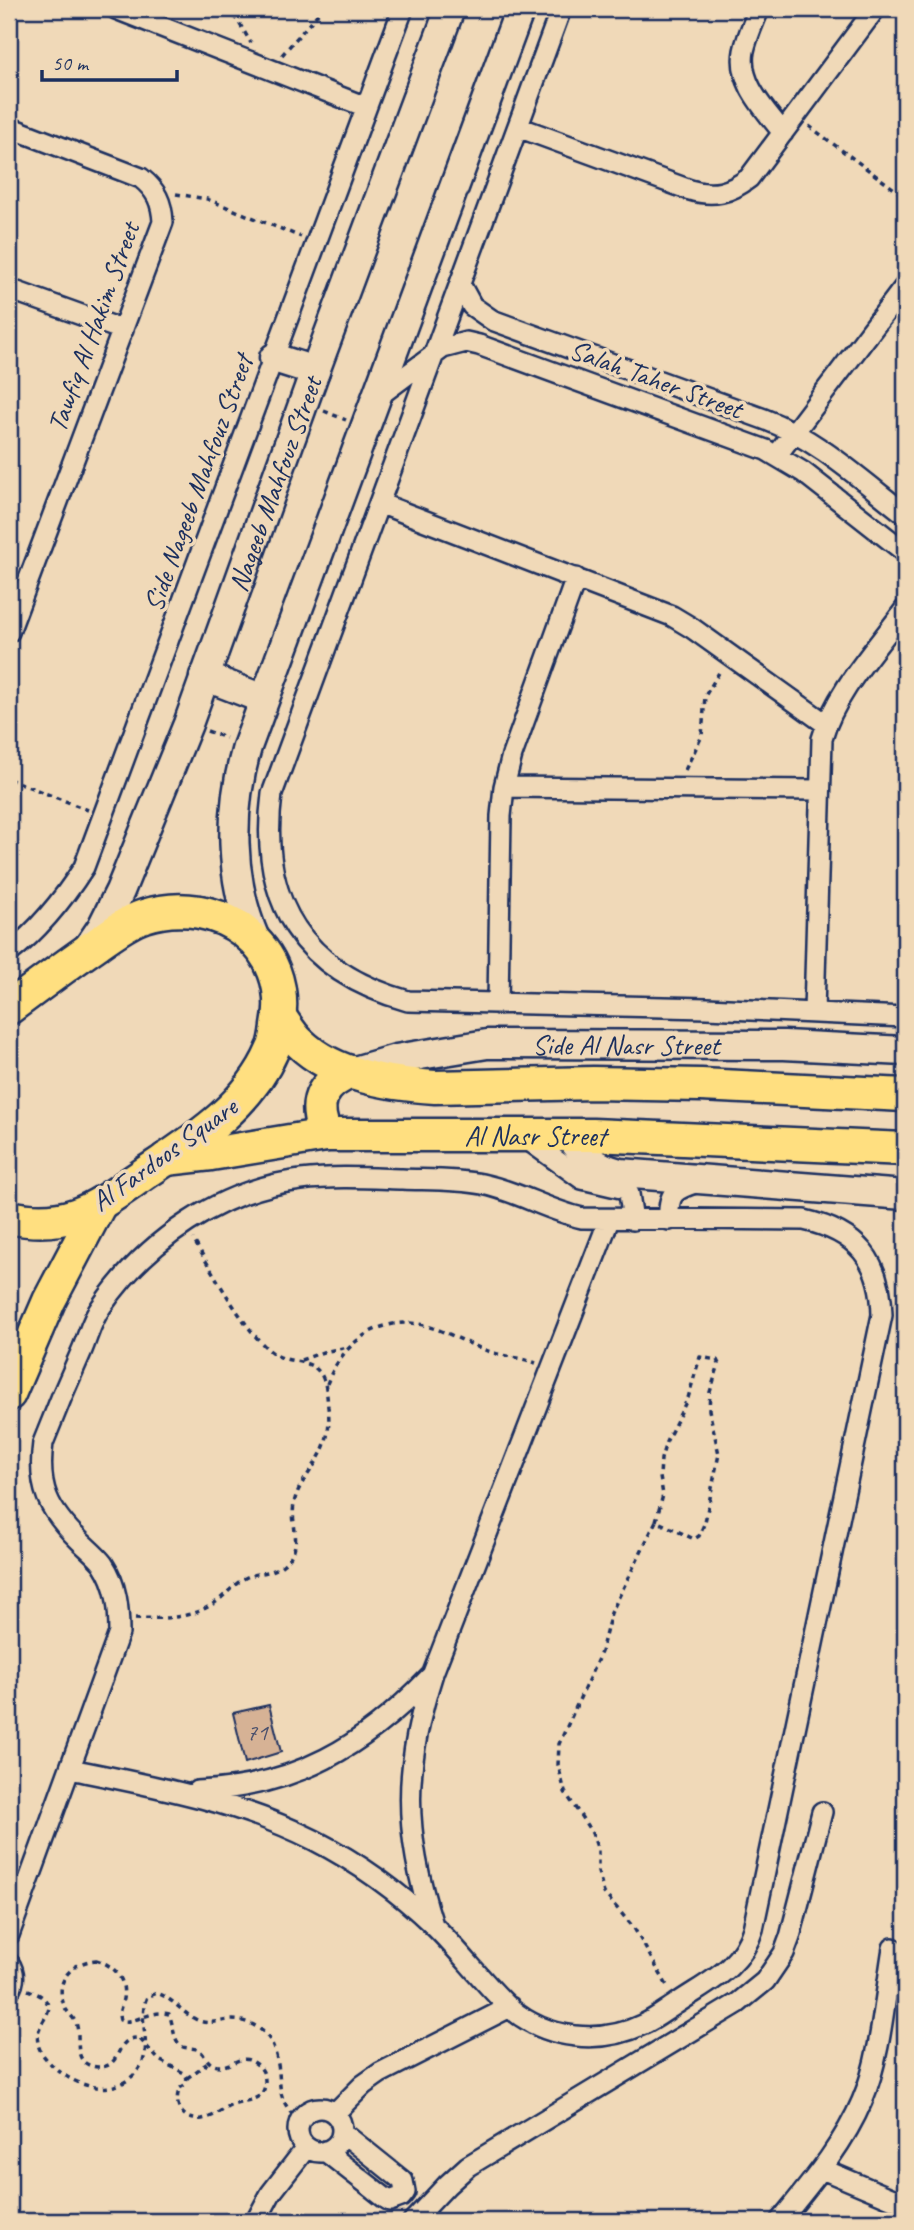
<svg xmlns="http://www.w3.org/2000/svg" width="914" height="2230" viewBox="0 0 914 2230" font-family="Caveat,sans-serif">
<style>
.building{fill:#d6b295;stroke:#1b2f5e;stroke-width:2}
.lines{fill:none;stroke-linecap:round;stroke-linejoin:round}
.street-casing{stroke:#1b2f5e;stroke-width:24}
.secondary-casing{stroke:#1b2f5e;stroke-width:33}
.primary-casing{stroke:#1b2f5e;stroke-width:37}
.path{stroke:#1b2f5e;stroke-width:3.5;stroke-dasharray:5 5;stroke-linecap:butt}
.street{stroke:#f0d9b8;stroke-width:19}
.secondary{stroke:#f0d9b8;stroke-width:28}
.primary{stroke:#ffdf80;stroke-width:32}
.labels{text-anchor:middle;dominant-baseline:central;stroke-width:7;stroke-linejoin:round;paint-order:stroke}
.number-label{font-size:24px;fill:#4a506c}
.street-label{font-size:28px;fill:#1b2f5e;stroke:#f0d9b8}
</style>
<rect width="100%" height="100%" fill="#f0d9b8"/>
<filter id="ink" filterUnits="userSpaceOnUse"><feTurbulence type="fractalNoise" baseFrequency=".0143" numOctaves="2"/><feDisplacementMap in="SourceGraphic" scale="14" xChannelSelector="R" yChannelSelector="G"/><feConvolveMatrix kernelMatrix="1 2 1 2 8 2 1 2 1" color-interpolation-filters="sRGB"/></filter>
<g filter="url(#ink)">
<path class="building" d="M269,1705L281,1752L245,1763L233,1713Z"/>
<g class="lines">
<g class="street-casing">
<path id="street" d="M116,9L366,107
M561,9L272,794C258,902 303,972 408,1001L707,1008L905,1017
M759,9C754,22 747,36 744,51C738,83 765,109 783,133
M9,127L141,178C156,190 162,202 163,222L9,632
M518,127L690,190C713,197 730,193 749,178L875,9
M460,284L472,306L492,320L764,419C817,439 860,479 905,514
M9,289L123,330
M376,398L443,348L466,342L479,345L766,450L803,472L905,552
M777,455L905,286
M379,503L672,616L692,628L826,724
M504,787L819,790
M9,953C40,929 63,900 84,867L403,9
M498,1004L501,816L504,787L512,755L576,578
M814,1012L822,739C835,692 877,648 905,609
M521,1135L582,1179L625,1189L629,1194L633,1220
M669,1220C668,1193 673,1190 698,1182
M197,1791C296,1787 363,1747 430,1677
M433,1925C403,1831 403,1767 433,1673L609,1220
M9,1935L119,1633C119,1608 117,1585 103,1564C97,1556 87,1548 80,1541C48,1510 37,1487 43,1443C55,1412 68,1381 82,1350C88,1336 92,1319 101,1307C146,1241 221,1189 301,1180C335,1176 368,1178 402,1179C428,1180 456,1179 482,1184C517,1191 547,1210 582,1218L804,1220C857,1232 881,1260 882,1315L753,1929C741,1969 708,1982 676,2004C665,2011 655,2019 644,2024C601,2045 547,2040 510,2008C483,1983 461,1952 434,1926C399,1892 357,1862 314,1840C237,1801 154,1786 70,1769
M9,1963C15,1972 15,1982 9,1991
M298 2130a22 22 0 1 1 44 0a22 22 0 1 1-44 0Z
M335,2113L363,2085L380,2073L510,2007
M325,2151L385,2198L390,2201L401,2197L405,2192L403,2181L342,2132
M822,2169L905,2204
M256,2221L271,2193L306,2148
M413,2221L447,2185L468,2166L738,2003L765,1981L784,1953L790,1937L822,1812
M780,2221C810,2184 843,2146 862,2101C881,2057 885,1995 893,1948"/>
</g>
<g class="secondary-casing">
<g id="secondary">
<path d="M274,358L315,371"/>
<path d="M204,676L263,699"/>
<path d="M255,939C229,878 229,810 247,747L520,9"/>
<path id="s1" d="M85,952L102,927L120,891L188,724L315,371L450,9"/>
<path id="s2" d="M351,1072L396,1059L487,1044L784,1045L905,1051"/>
<path d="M569,1135C581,1156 596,1167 620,1173L905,1195"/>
</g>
</g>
<g class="primary-casing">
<g id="primary">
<path d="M9,1008C37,987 65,966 94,946C110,935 126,922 144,916C218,892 294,946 278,1026C277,1034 276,1044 272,1051C248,1107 193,1141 144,1174C96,1207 70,1230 9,1217"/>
<path d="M280,1017C286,1025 292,1036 300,1043C334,1076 390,1084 435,1087L593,1083L701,1085L905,1095"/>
<path d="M326,1135C312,1104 320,1084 351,1072"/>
<path id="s3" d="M166,1159L211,1154L326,1135H593L905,1149"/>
<path d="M9,1394L49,1301L100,1204"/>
</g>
</g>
<path class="path" d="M226,9L238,21L251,43
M282,55L322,9
M809,126L905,197
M176,194L207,199L301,237
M324,411L346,420
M207,731L226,738
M685,770L702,736L705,696L720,671
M9,779L88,810
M301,1360L323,1352L348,1347
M327,1384C341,1344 379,1315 423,1325C448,1331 470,1346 494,1353C508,1357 522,1358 536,1363
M656,1521L663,1495L660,1477L661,1459L666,1442L688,1398L700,1357L717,1360L719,1364L710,1392L709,1410L719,1454L705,1522L699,1536L694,1539L656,1521L611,1613L601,1652L559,1744L558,1765L565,1792L592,1833L598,1850V1872L604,1893L634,1928L669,1989
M135,1618C165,1619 191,1619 216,1602C226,1595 234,1584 245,1578C258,1571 272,1575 284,1564C305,1545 290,1527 294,1504C296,1490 305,1479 313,1467C326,1448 331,1430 328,1407C327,1397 327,1386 322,1376C312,1358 291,1364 276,1355C250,1341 210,1267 193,1239
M96,1960C117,1966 128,1982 122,2003C120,2011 118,2013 120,2020C133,2026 149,2009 169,2014C173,2023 173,2038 180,2045C185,2050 194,2046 200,2051C207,2057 208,2066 220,2066C234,2066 241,2053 255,2063C261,2067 265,2073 265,2081C266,2103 244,2099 230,2105C219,2110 218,2116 202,2119C183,2122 172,2104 180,2088L186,2084L187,2078L184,2073L159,2060L139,2038C113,2037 124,2068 98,2067C70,2065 82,2038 76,2023C73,2016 66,2012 64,2005C54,1980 72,1962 96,1960Z
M28,1990C38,1994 46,1996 49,2008C46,2021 35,2028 38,2043C39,2052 46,2059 52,2065C75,2088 116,2099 138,2070C155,2048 136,2021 147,1997L157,1993C174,1999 182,2013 197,2020C208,2025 218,2021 230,2020C250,2019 270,2031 275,2052C285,2085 271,2092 299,2122
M187,2078L209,2062"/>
<use href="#street" class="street"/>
<use href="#secondary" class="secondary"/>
<use href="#primary" class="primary"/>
</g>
</g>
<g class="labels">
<g class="number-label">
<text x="257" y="1732">71</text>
</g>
<g class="street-label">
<text transform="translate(93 327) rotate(-70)">Tawfiq Al Hakim Street</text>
<text transform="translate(656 379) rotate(20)">Salah Taher Street</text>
<text transform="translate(198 483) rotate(-70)">Side Nageeb Mahfouz Street</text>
<text stroke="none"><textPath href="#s1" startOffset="506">Nageeb Mahfouz Street</textPath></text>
<text stroke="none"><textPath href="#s2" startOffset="278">Side Al Nasr Street</textPath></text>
<text stroke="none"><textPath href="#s3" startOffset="371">Al Nasr Street</textPath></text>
<text transform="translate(164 1154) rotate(-36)">Al Fardoos Square</text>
</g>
</g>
<rect width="914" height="2230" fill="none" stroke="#f0d9b8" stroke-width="35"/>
<rect x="18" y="18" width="879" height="2195" fill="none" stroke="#1b2f5e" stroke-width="2.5" filter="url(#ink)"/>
<path d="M42 70v10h135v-10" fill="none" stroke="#1b2f5e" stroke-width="3.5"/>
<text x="52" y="70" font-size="21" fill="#1b2f5e" stroke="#f0d9b8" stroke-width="5" paint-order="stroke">50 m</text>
</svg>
